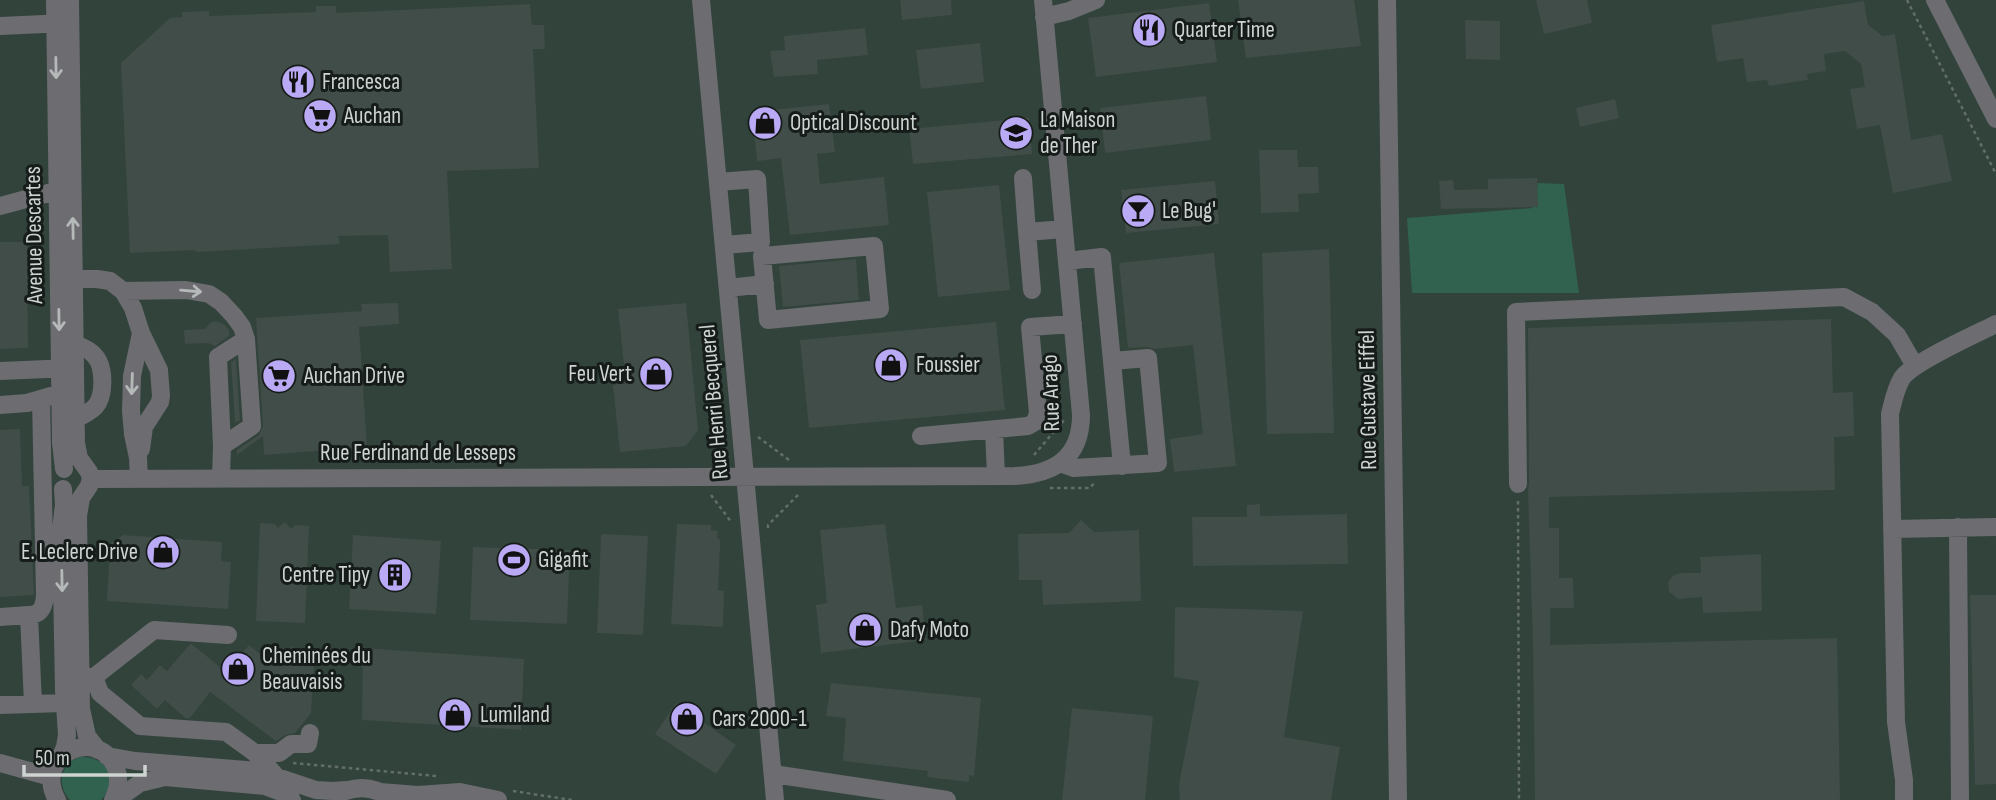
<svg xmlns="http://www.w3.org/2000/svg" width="1996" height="800" viewBox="0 0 1996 800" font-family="'Sofia Sans Condensed',sans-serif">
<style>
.built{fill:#31433b}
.green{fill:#31624f}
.building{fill:#414d48}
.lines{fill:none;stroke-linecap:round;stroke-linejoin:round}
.path{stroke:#646e69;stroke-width:2.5;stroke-dasharray:3.5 3.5;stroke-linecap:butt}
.minor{stroke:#6c6c71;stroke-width:18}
.oneway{stroke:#b5bab9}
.labels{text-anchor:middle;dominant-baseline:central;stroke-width:6;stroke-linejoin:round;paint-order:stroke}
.poi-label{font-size:23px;fill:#cdd4d1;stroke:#161c19;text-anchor:start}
.street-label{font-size:23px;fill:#cdd4d1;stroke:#161c19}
</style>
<rect width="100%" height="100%" fill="#2a3630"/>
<path class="built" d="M0,0H1996V800H0Z"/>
<path class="green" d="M1538,183L1564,184L1579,293H1412L1407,218L1532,208Z
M80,757C107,755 120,781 101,800H70C56,784 60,764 80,757Z"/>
<path class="building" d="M900,0H951L952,15L902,20Z
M1238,0H1354L1361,46L1246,58Z
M1536,0H1587L1592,23L1544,34Z
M1864,1L1868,25L1883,36L1895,34L1911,140L1942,134L1952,181L1893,193L1880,125L1857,129L1850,89L1865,87L1861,64L1845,51L1824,54L1826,71L1807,74L1808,80L1769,86L1767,80L1747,82L1743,58L1717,62L1711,25Z
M1209,3L1217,62L1096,77L1088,18Z
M530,4L532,25H544L545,49H533L539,168L447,171L452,269L390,272L388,235L338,236L340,244L196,252L195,250L130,253L121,63L170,18L182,17V12L209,11V16L316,12V6H336V13Z
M1465,20L1500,21V60L1466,59Z
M865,28L868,55L817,60L818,74L774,77L770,51L785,50L784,36Z
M980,43L984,82L921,89L916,50Z
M1206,96L1211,140L1105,153L1100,108Z
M1615,99L1619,118L1580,127L1576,108Z
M829,104L835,152L817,154L820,184L884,177L889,225L790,235L781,158L757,161L752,112Z
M1029,118L1032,154L913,164L909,129Z
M1259,150H1297L1298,167H1318L1319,193L1298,194L1299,212L1261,213Z
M1537,178L1538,207L1441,209L1439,181L1453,180L1454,190L1488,189V179Z
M1215,181L1219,224L1126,233L1121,190Z
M999,185L1010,290L938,297L927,192Z
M0,242H27L28,348L0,349Z
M1329,249L1334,433L1267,434L1262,253Z
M1214,253L1236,466L1174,472L1170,439L1203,434L1193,345L1154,349L1147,347L1128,348L1119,263Z
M856,259L859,300L783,307L779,266Z
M398,303L399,324L359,327L367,447L264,455L263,436L237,455V450L259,435L263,426L256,318L362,311L361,304Z
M686,303L698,430L686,446L620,452L613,385L626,383L618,309Z
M1831,319L1833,393L1853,392L1854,436L1834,437L1835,490L1549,497V528H1559V578H1573L1574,608H1550V645L1837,638L1840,800H1535L1533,645L1528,490L1529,484L1528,328Z
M216,321L225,325L229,330V336L215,346L208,343L185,344L184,330L205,329L210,323Z
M996,322L1005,410L809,428L800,340Z
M236,359L240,420L235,423L231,362Z
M20,429L22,486H29L34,595L0,597V430Z
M1260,504V516L1347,514L1348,564L1193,566L1192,517H1247V505Z
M1081,520L1094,532L1139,530L1141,601L1043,605L1042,580H1019L1018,534L1069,533Z
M285,522L291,529L295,525L309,526L305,623L256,621L260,523L275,524L278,528Z
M677,524L711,525V530L718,531L717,537L720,540V547L718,590L724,591L723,627L671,624Z
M885,524L896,608L922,605L926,640L821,653L816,605L827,603L820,530Z
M601,534L648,536L643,635L597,633Z
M123,535L222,542L221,561L231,562L228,609L107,601L110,544Z
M353,535L441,541L436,614L349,609Z
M473,547L570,550L567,624L470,620Z
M1761,554L1762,611L1703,613L1702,597L1678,599L1669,592L1668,582L1674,575L1682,573H1701L1700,557Z
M1970,595H1996V784L1975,785Z
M1175,607L1303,611L1284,737L1340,747L1331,800H1180L1179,784L1199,681L1174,677Z
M190,644H192L226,672L249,645L275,666L292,646L314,665L311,713L295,733L285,735L276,741L210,692L190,718H185L165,700L157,709L131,685L141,674L147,680L160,665L167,671Z
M363,648L524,659L521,730L362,720Z
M831,683L981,698L974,776L969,775V782L927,777L928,771L843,761L846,718L826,716Z
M676,703L736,745L716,774L655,734Z
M1072,708L1153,716L1145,800H1062Z"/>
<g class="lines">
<path class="path" d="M1907,0L1996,174
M758,437L789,460
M1034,455L1064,420
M1050,488H1090L1094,483
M711,495L732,523
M1518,501L1519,800
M768,528V525L798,495
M293,763L436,776
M513,791L572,800"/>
<path class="minor" d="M55,0L61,443L64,469
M70,0L76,443L79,458L89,472L91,479L89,486L81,498L78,516L81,709L87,736L98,750
M701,0L775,800
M1387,0L1398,800
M1935,0L1996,119
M1044,17L1069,11L1096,0
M0,26L66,23
M1023,178L1027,232
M718,182L757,179L761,242L724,245
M0,206L52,192L69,191
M874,246L880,309L768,320L762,256Z
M1067,261L1102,257L1122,466
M62,279H97L110,281L123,291L133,308L141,333L132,376L131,411L133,434L138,458L139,479
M728,288L765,284
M1032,290L1027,232L1064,229
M123,291L186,290L209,294L221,302L234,316L242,327L246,339L252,426L222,446L221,478
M141,333L159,370L161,396L160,402L144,427L141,449
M75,344C82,347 89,349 94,355C105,366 105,396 95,407C90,412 82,416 76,419
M0,371L70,368
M0,405L27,403L51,396
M994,430L996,476
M921,436L1028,426L1035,422L1038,413L1030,327L1073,324
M222,446L218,357L246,339
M1060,463L1074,468L1158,463L1148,358L1112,361
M91,479L1015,476C1054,474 1081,458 1081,415L1043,0
M1518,484L1516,312L1844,297L1872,312L1897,335L1915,366
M1958,527L1960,800
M1892,529L1996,527
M29,615C41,615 44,607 45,596L41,399
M0,617L29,615L33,704
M84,677H94L154,630L228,635
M94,677L100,693L140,726L226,732L255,753L276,776
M0,705L64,703
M255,753H279L291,744H308L310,733
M107,756L135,761L259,771L316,790L332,791L346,790
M60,759L65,747L67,735L64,690L61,530L64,504L63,489
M0,763L51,777
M773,774L947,800
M380,792L418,795L460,792L498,800
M338,794C357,785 374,786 390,798
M57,800C32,755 98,725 116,768C120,779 118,790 113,800
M116,800L140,783L165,777L265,786L281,792L292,800
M1904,800V780L1896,722L1890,414C1893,402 1895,390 1902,378C1913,362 1976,334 1996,324"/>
</g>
<defs><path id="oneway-shaft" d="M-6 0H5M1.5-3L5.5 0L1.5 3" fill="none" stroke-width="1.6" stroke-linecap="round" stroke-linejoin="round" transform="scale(1.75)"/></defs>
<g class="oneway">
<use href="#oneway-shaft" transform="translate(56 68) rotate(89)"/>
<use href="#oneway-shaft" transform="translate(73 228) rotate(-91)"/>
<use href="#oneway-shaft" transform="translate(191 291) rotate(5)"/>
<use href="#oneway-shaft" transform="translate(59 320) rotate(89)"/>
<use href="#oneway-shaft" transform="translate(132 384) rotate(92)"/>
<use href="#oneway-shaft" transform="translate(62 581) rotate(89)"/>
</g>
<defs>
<g id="restaurant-disc" transform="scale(1.75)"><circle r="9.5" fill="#baaaf6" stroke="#161c19"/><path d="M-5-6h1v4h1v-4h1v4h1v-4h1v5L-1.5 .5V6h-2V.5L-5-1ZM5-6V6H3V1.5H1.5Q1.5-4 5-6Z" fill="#111"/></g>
<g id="supermarket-disc" transform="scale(1.75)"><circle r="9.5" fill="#baaaf6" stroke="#161c19"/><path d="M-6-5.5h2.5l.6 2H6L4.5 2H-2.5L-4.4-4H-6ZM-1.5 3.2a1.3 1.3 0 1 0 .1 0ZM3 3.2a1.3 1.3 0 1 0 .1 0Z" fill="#111"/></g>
<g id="shop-disc" transform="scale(1.75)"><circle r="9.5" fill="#baaaf6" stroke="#161c19"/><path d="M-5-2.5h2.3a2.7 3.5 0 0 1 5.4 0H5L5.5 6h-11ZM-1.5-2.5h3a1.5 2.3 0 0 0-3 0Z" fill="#111"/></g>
<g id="school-disc" transform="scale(1.75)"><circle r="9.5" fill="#baaaf6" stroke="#161c19"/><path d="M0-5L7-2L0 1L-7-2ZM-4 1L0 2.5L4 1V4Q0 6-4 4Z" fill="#111"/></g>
<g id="bar-disc" transform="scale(1.75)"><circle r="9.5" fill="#baaaf6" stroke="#161c19"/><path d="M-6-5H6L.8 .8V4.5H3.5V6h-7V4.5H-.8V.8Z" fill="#111"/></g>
<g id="stadium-disc" transform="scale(1.75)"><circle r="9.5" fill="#baaaf6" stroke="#161c19"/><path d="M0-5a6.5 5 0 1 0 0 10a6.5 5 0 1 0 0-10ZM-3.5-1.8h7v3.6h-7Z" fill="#111"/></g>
<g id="building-disc" transform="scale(1.75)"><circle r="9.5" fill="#baaaf6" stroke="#161c19"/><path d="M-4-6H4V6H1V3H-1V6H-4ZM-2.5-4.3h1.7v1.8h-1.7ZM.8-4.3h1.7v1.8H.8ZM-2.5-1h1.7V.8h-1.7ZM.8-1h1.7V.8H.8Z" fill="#111"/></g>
</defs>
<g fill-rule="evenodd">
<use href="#restaurant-disc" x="1149" y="30"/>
<use href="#restaurant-disc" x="298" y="82"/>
<use href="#supermarket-disc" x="320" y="116"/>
<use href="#shop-disc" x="765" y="123"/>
<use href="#school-disc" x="1016" y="133"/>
<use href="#bar-disc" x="1138" y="211"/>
<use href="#shop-disc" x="891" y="365"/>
<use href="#shop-disc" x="656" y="374"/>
<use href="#supermarket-disc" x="279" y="376"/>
<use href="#shop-disc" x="163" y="552"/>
<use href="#stadium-disc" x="514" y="560"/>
<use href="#building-disc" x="395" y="575"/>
<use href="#shop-disc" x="865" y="630"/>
<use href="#shop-disc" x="238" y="669"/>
<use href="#shop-disc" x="455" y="715"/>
<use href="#shop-disc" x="687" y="719"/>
</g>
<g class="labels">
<g class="poi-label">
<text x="1174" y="30">Quarter Time</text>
<text x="322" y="82">Francesca</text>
<text x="344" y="116">Auchan</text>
<text x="1040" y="120">La Maison<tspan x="1040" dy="26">de Ther</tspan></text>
<text x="790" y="123">Optical Discount</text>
<text x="1162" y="211">Le Bug'</text>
<text x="916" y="365">Foussier</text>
<text x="632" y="374" text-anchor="end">Feu Vert</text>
<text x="304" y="376">Auchan Drive</text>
<text x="138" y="552" text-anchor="end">E. Leclerc Drive</text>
<text x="538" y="560">Gigafit</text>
<text x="370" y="575" text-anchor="end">Centre Tipy</text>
<text x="890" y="630">Dafy Moto</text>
<text x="262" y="656">Cheminées du<tspan x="262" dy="26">Beauvaisis</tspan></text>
<text x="480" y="715">Lumiland</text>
<text x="712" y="719">Cars 2000-1</text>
</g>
<g class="street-label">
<text transform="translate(34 235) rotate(-91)">Avenue Descartes</text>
<text transform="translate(1051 393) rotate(-92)">Rue Arago</text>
<text transform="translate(1368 400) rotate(-91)">Rue Gustave Eiffel</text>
<text transform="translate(714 402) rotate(-95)">Rue Henri Becquerel</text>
<text x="418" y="453">Rue Ferdinand de Lesseps</text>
</g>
</g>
<path d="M24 765v10h121v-10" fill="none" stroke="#cdd4d1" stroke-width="3.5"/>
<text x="35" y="765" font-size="21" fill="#cdd4d1" stroke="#161c19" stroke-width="5" paint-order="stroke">50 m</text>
</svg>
